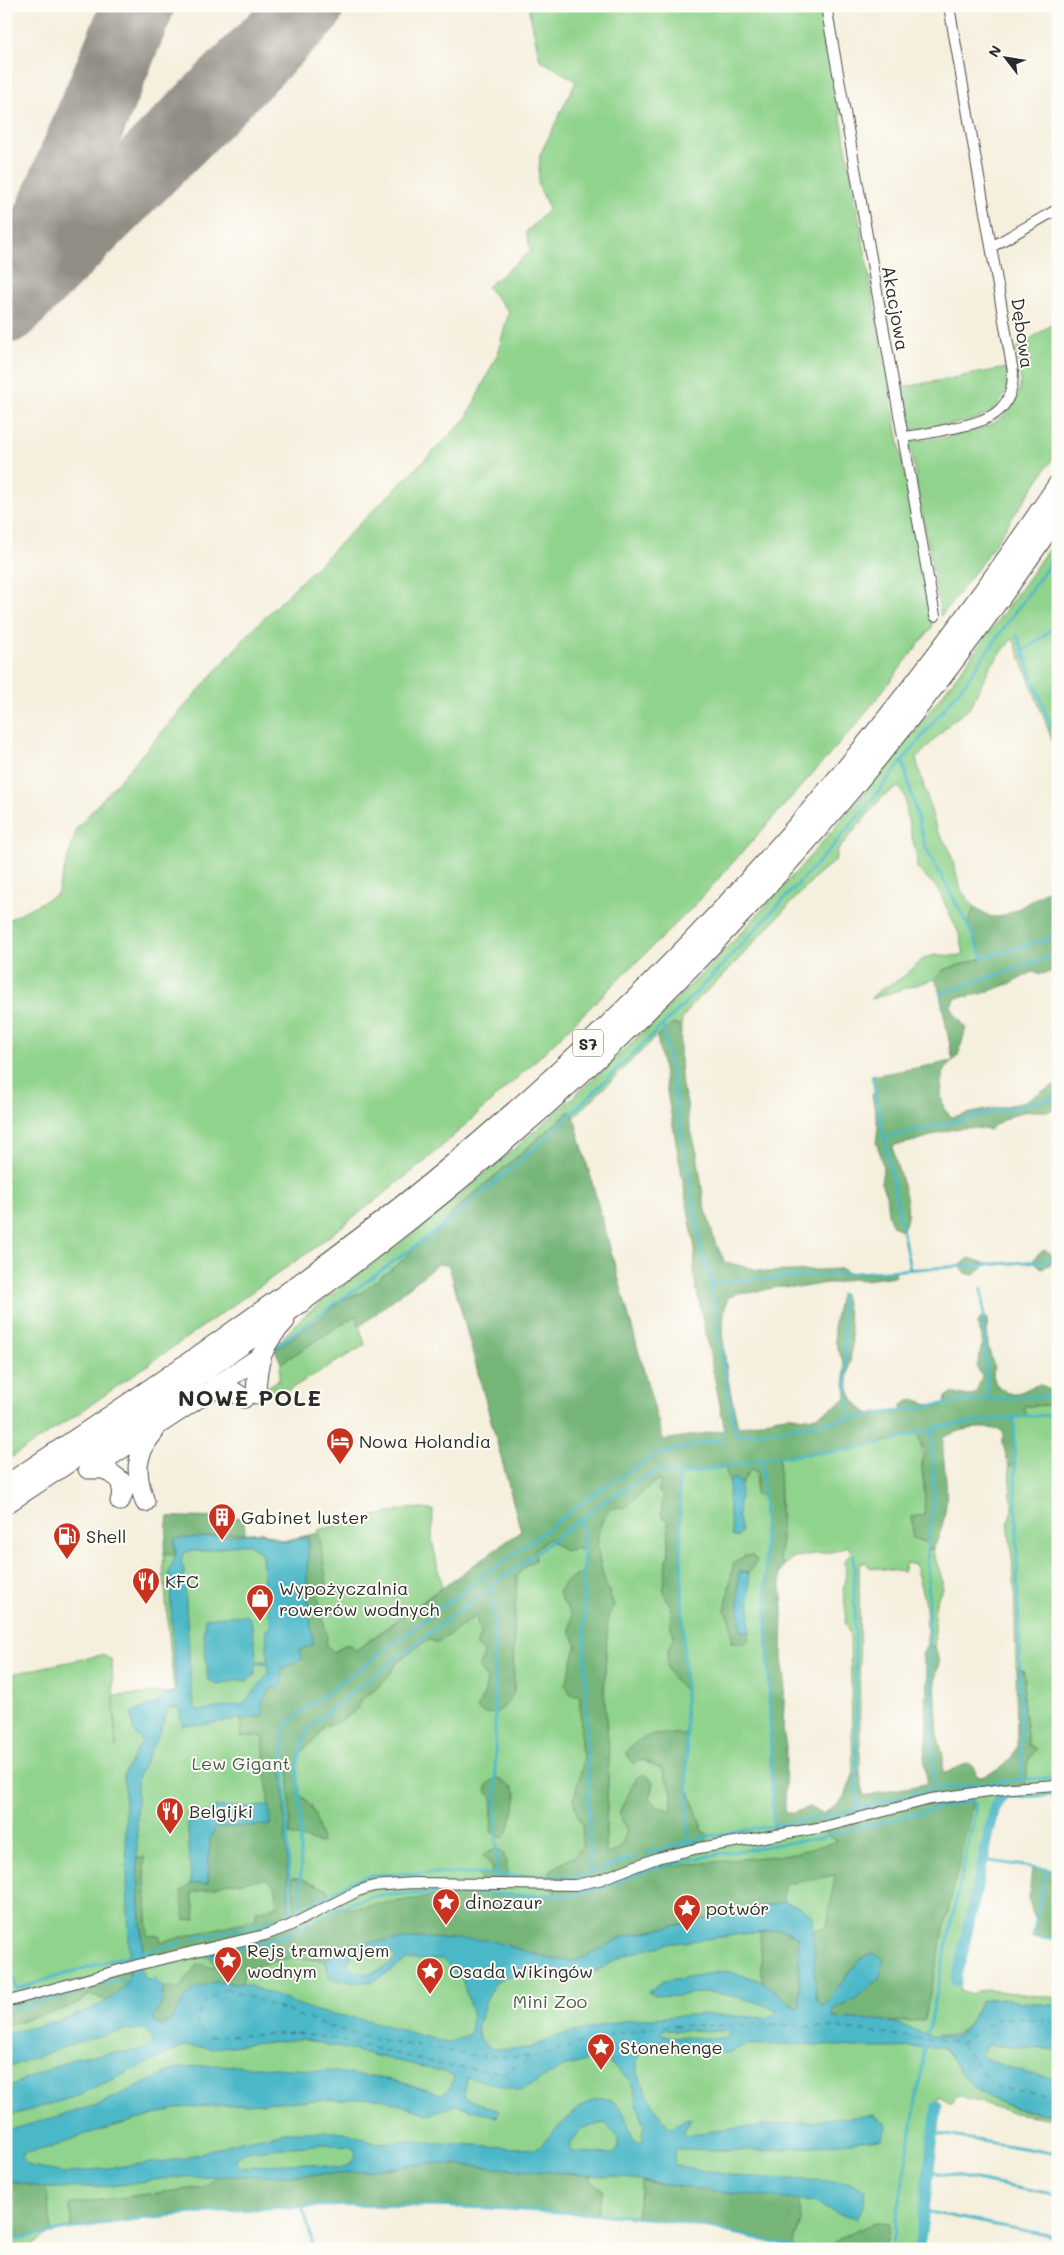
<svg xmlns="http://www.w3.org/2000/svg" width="1064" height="2255" viewBox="0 0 1064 2255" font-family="Mali,sans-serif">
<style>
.green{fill:#90d38c;stroke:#5e7f5c;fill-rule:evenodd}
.forest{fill:#74b578;stroke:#507052;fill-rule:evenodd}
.water{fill:#4cb8c8;stroke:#3c727a;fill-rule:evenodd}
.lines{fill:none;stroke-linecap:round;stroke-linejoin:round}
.stream{stroke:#4cb8c8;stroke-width:3}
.canal{stroke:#4cb8c8;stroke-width:11}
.ferry{stroke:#375c62;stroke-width:1;stroke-dasharray:6 5;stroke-linecap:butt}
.runway{stroke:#908d84;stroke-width:72}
.street-casing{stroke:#494846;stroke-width:12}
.highway-casing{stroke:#494846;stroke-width:21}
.street{stroke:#fff;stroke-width:10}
.highway{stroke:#fff;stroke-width:19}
.labels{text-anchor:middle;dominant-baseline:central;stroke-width:4;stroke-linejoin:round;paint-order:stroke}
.shield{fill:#fdfcf7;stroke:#6a6a68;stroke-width:1}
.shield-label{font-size:16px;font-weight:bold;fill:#2b2b2b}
.street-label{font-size:18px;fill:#2b2b2b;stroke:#fdfcf7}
.poi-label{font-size:18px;fill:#2b2b2b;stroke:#fdfcf7;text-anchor:start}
.park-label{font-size:18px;fill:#495d48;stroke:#fdfcf7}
.district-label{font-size:22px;font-weight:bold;letter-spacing:1px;fill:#2b2b2b;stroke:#fdfcf7}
</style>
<rect width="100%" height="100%" fill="#fdfcf7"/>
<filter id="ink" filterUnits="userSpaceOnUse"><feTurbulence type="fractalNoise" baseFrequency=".02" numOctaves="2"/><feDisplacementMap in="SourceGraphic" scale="10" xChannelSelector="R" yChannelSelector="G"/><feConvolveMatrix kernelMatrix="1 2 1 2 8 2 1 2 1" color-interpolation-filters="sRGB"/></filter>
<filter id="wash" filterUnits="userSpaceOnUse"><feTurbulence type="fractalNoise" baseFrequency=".0096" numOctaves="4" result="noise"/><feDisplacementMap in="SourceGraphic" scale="20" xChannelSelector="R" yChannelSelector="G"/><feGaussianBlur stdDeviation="1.12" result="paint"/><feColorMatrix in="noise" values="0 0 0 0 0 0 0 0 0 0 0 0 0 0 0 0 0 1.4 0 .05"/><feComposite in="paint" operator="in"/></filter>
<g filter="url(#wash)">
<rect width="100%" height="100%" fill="#f5efdd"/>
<path class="green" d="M531,6H821L932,627L857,724L694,906L531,1065L428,1159L313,1249L79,1413L6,1461V921L57,894L77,828L253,629L466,419L497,355L509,312L487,287L531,251L526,232L549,209L538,184L540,155L576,81L540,60L529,10Z
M1058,320V451L978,568L941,616L909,442C946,436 1016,435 1020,384C1021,372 1019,361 1016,349Z
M1006,368C1012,385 1002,406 986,415C971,423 925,429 907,431L899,388Z
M1058,535V755L1013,638L990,667L969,709L951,722L916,759L937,831L949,848L961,890L974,907L968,925L983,958L943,970L935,979L871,999C878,988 893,984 904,976C911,971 917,962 925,958C938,951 951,959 964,954L960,936L938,889L917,868L916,853L907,817L905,796L899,787L884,795L838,850L835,861L819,873L720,979L691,1005L682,1020L681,1026L673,1024L657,1036L574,1117L569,1111L452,1213L443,1226L416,1245L408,1256L362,1292L344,1299L321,1318L275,1350V1347C285,1336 295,1324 306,1314C335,1290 367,1269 397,1246C454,1201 509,1154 563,1106C751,939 916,743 1058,535Z
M356,1315L365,1345L285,1392L268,1394L267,1387L279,1380L281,1363Z
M1058,1405V1795L1001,1798L995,1806L959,1966L962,1970L960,1991L971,1995L977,1991L988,1990L1058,1998V2006L992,1998L982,2000C969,2022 965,2040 937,2036L935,2045C952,2048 951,2061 960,2072C966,2080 985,2094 994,2099C1011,2110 1037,2113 1058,2116V2120L1010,2112L957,2095L952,2104L938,2097L919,2249H885L890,2225L837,2240L825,2249L792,2247L801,2221L642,2182L637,2217L597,2214L603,2190L430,2163L226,2175L205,2187L70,2204L71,2227L52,2231L27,2249H6V2241L52,2231L46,2188L6,2180V2025L73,2006L89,1995L125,1987L10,2000L6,1990V1675L102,1655L112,1660L116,1748L114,1696L174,1692L163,1566L168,1517L244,1518L245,1534L262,1532L283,1541L319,1533L318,1530L409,1508L433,1510L432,1540L442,1587L355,1651L350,1645H344L282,1764L289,1763L290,1835L321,1843L311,1804L299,1794C298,1782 294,1764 301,1753C309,1741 317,1744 323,1726L337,1723L355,1711L361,1700L376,1689L397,1663L421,1644L430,1640L438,1643L476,1616L480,1634L477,1647L485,1653L479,1667L487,1679L485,1692L477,1709L514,1692L513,1645L517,1576L526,1565L535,1560L533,1551L548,1539L564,1550L576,1548L583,1552V1572L564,1583L558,1593L572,1616L570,1631L577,1646C571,1659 571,1672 565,1684L580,1695L581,1746L584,1760L574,1798L576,1812L583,1825L582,1846L576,1855L551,1870L617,1882L614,1874L703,1831L688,1789L686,1734H672L643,1760L662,1769L672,1792V1811L656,1806L650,1797L631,1789L619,1813L627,1831C622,1845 621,1854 605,1854L609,1755L604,1689L608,1616L614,1605L604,1580L597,1548V1533L608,1510L657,1479C667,1487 662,1503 661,1514L668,1522L669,1551L665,1567L672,1608L670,1624L674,1636L667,1652L684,1690L679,1475L725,1467L747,1474L751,1469L757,1473L755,1487L763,1495L773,1826L770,1837L969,1793L1028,1761L1035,1749L1028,1745L1023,1699L1025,1678L1023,1670L1016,1668L1014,1575L1008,1522L1012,1510L1009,1467L1015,1463L1014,1418L1023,1406ZM517,1795L508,1833L491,1819L493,1797ZM490,1852L506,1875L505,1885L480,1874H490L493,1869L483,1855ZM292,1878H300L327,1889L295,1913Z
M918,1434C924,1450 921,1453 922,1469C923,1485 926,1499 924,1515L912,1517L913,1538L927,1543V1549L933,1550C935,1563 944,1574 942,1588C941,1593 937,1597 936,1602C933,1617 934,1632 935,1646L927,1644L926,1607L915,1565L906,1563L903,1572L869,1567L866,1562L859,1564L860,1772L853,1775L850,1636L845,1623L846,1614L843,1589L846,1580L845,1561L851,1552L848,1546C827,1558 801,1549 784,1565L779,1558L781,1546L779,1457L855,1449Z
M986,2045L1058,2050V2079C1030,2075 1006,2069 981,2056Z"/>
<path class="forest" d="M1058,882V971L1040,974L1032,972L1012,983L981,994L956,998L951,1006L955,1014L966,1028L958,1056L944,1070L941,1095L944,1109L952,1117L1021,1103L1053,1086H1058V1107C1049,1113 1045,1111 1035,1111C1019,1110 1001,1119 989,1130C948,1121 930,1142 893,1145C894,1172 918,1205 902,1231L893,1226L888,1215L886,1195L881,1183L883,1170L881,1156L876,1142L878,1127L872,1095L875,1091L872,1076L953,1061L939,989L935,979L943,970L983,958L968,925L974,907C981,912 987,917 996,917C1012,916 1044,892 1058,882Z
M673,1024L681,1026L680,1064L682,1087L687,1102L688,1119L697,1153L704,1203L715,1242L725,1262L766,1272L841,1269L848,1273L895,1270V1276L865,1280L850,1279L836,1283H826L798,1288L783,1286L750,1293H738L728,1298C715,1330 731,1393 738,1427C754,1425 770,1417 787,1416C793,1415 800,1418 806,1418C817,1418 839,1405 846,1397L844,1364L835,1341L834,1324L840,1294H844C847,1309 851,1325 852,1340C852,1372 836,1393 870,1414L902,1410V1405L913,1399L932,1405L945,1403L946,1397L952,1393L969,1396L976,1393L982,1376L977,1368C978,1358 983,1348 982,1338C981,1330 975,1327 980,1319L984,1317L987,1319L988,1347L994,1367L993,1375L996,1384L1007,1393C1023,1395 1028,1386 1039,1385C1047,1385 1050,1393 1058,1393V1405L1024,1406L1027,1416L1014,1418L1015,1464L1009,1467L1003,1444V1431C985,1425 960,1428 943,1438C942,1453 945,1466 946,1481C948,1504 944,1528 933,1549H927V1543L913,1538L912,1517L924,1515L925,1488L922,1468L924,1451L918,1434L855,1449L779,1457L781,1546L779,1558L784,1565L780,1574L783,1609L782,1660L785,1680L783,1728L786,1747L785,1813H793L809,1807L823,1814C845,1800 844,1799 853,1775L860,1772L864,1796L925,1784L927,1780L924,1756L928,1731L925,1708L928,1679L922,1655L927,1644L935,1646L939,1662L935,1680L938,1738L943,1756V1774L968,1763L973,1766L977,1776L982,1777L1000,1769L1010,1760L1017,1747L1016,1669L1023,1670L1025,1678L1023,1699L1028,1745L1036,1749L1028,1761L1026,1787L969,1793L972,1806L924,2020L893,2022L833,2018L834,2009L856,1998L858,1961L824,2007L816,2000L813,1930L827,1927L835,1875L784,1885L783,1902L623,1937L578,1960L551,1959L488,1940L349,1944L325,1960L290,1958L246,1968L242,1983L214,1982L163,2026L152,2019C160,2009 164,1999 163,1987L180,1988L198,1964L210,1967L215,1966L211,1959L212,1948L141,1964L143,1947L137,1857H144L148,1936L160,1935L161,1942L256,1919V1911L277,1906L276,1888L267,1879L222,1884L217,1887L192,1893L196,1919L185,1921L181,1892L191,1884L208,1882L210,1838L216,1828L270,1825L263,1736L240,1737L241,1719L263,1716L262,1702L281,1669L302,1659L299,1650L307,1587L308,1537L283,1542L262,1533H229L174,1542L175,1556L164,1553L168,1517L244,1518L245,1534L262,1532L283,1541L319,1533L328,1590L317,1593L327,1636L326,1645L334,1652L344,1645H350L355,1651L521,1531L449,1266L438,1264L359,1327L356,1315L281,1363L275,1350L321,1318L344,1299L362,1292L408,1256L416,1245L443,1226L452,1213L570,1111L574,1117L663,1440L725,1430L694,1276L695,1249L657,1036ZM725,1467L729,1481L735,1479L741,1484L751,1469L757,1473L755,1495L763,1496L773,1826L770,1837L824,1827L828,1836L837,1841L792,1854L653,1868L618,1882L614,1874L699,1848L710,1836L703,1831L688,1789L686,1734C662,1735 641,1730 626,1753L632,1763L643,1760L662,1769L672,1792V1811L656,1806L650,1797L653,1781L644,1774L637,1777L619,1813L627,1831C622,1844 621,1854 605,1853L609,1755L604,1689L608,1616L614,1605C603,1579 590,1546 603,1519C608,1509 612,1506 624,1508L658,1479L661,1482L658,1491L663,1496L661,1515L668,1522C668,1531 670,1541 669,1551C667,1574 656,1586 672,1608L670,1624L674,1636C663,1659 664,1675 685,1690L679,1475ZM548,1539L564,1551L576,1548L583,1552V1572L564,1583L558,1593L572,1616L570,1631L577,1646C571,1659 571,1672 565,1684L571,1695H580L581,1746L584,1760L574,1798L576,1812L583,1825L582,1846L576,1855L551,1870L547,1878L556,1895L455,1893L352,1908H340L300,1929L298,1921L331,1904L327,1889L300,1878H292L297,1921L290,1926L282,1764L289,1763L290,1835L322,1843C317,1821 316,1809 299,1793C298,1782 294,1764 301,1753C308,1741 317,1743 323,1726L337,1723L355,1711L361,1700L385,1681L397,1663L421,1644L430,1640L438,1643L476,1616L480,1634L476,1647L485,1653L478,1667L487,1679L485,1692L477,1709L483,1713L495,1714L506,1705L514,1692L513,1645L517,1576L526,1565L535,1560L536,1554L533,1551Z
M1044,1250L1058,1258V1261L1042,1268L1033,1261L1038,1254Z
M969,1258L987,1264L974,1275L965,1273L960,1266Z
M751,1555L757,1560L749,1573L740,1572L738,1588L741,1632L750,1633L748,1640L743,1644L732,1642L730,1618L725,1611L733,1564L744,1556Z
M496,1777L513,1787L517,1796L508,1833L503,1838L491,1832L493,1798L486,1792L487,1785Z
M497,1848C511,1858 506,1869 506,1885L482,1884L479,1874H490L493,1869L483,1855Z
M1032,1867L1058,1871V1940L1033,1937L1035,1923L1029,1899Z
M781,1929L798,1937L801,2009L795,2007L762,1981L760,1932Z
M130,1967C130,1986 123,1989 109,2001L89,1995L73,2006L6,2025V1990L10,2000Z
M430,2163L591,2175L592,2181L603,2190L597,2214L482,2207L303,2206L191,2214L71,2227L70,2204L205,2187L217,2176L338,2174Z
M6,2180L46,2188L52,2231L6,2241Z
M642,2182L799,2200L801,2221L792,2247L689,2224L637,2217Z
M875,2222L890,2224L885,2249H825L837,2240Z"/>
<path class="water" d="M735,1478L741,1484L738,1516L741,1532L737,1538L732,1536L729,1510V1481Z
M262,1533L283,1542L308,1537L307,1587L313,1645L299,1650L303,1659L281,1669L282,1685L277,1689L272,1687L262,1702L263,1716L200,1725H182L179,1708H169L159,1734L138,1776L137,1785V1857L143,1952L141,1964L144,1977L148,1980L155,1979L163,1987C164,1999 160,2009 153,2019L162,2026L168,2023L193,1989L214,1982L242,1983L316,2011L367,2020L447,2043L470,2034L472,2013L462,1979L442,1959L407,1960L375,1981L356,1983L330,1979L325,1960L349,1944L418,1938L489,1940L551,1959L578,1960L623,1937L783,1902L799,1907L813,1916L816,1999L823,2007L858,1961L872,1953L884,1959L879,1979L856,1998L834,2009L833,2018C853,2020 876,2018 895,2023C911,2027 943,2045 958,2035C969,2028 976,2011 982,2000L992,1998L1058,2006V2050L986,2045L981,2056C1006,2069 1030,2075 1058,2079V2116C1024,2111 982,2103 960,2073C954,2064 951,2055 944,2047L876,2048L794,2044L745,2045L728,2053L641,2048C640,2054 636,2062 637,2067C637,2079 661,2121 671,2128L687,2118L691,2119L684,2131L686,2135L720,2130L874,2115L887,2125L882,2139L763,2151L676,2149L674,2165L734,2176L847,2182L865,2189L864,2204L857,2219L845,2216L813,2202L689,2188L618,2177L430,2163L338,2174L177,2177L112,2186L68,2188H46L6,2180V2131L97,2105L180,2067L219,2065L329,2071L393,2080L441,2094L450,2089L454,2076L445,2072L302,2039L211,2048L185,2046L74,2097L13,2115L6,2109V2089L12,2085L77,2057L143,2050L152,2045L153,2037L143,2029C98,2031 49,2053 6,2068V2034C44,2023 110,2014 130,1978L124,1774L142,1741L133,1730L132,1713L157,1703L165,1694L176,1693L169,1572L176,1554L174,1541L175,1539ZM240,1544H250L262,1554L264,1589H268L270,1629H266L268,1661H257L251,1619L246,1615L205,1618L204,1634L208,1679L218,1685L239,1680L247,1681L254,1676L257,1664L267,1663L268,1674L244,1704L198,1711L194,1706L191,1689L184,1569L181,1561L183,1554L189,1551H205ZM781,1929L798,1937L800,2009L795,2007L762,1981L726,1971L663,1981L648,1992C664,2002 683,1993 702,1993C721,1992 762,2001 777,2012L769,2018L702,2014L626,2020L557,2036L530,2048L492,2049L479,2039L477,2027L486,2001L496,1982L524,1971L585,1977L626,1955L668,1944ZM357,1951C369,1951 388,1947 396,1958C381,1972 365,1980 348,1966L349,1958ZM663,2030L727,2031L729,2037L725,2039L664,2036L661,2032ZM603,2057L631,2081L644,2127L643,2142H634C630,2132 628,2121 623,2112C598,2071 557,2134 535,2149L412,2141L378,2143L343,2132H286L237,2142L183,2159L65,2173L31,2167L24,2162L22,2154L53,2147L86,2134L179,2108L296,2101L379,2098L428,2114L456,2105L497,2117L499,2111L464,2097L467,2077L520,2091L563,2067ZM605,2123L618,2137V2148L614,2154L572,2152L570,2144L582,2128ZM326,2144L353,2148L356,2153L351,2164L339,2168L300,2163L240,2167L235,2162L239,2155L251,2151Z
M739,1572L749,1573L750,1633L741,1632L738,1588Z
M270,1806V1825L216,1828L210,1838L208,1883L191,1884L187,1814L211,1812V1808Z"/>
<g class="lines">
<path class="stream" d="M1017,635L1058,745
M1023,652L1058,624
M903,762L925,846L968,925L983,958L1058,936
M940,994L1058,954
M663,1026L702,1250L711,1282L717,1331L736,1436L963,1401L1058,1395
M872,1076L910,1269
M884,1138L1058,1097
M711,1282L1058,1260
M982,1289L988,1399
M841,1294L850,1418
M274,1348L443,1226L542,1142L701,988L835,844L870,802L967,680L1058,552
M1014,1418L1022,1779
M932,1430L934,1504L927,1549L934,1789
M892,1441L943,1426L1027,1416L1058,1415
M762,1459L773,1826
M679,1475L689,1842
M582,1519L590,1873
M854,1555L857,1808
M493,1586L497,1875
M1001,1798L1058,1795
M647,1853L710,1836L830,1816L923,1791L1014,1780L1058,1777
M634,1857L597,1871L569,1877L442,1873L371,1875L353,1881L301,1910L300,1804L297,1767L304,1738L311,1726L357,1688L606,1500L647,1476L661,1471L679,1475L771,1458L855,1449L882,1443
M983,1860L1058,1871
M1046,1869L1033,1937L1058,1940
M6,1871L12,1970L16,1989L128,1955
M193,1939L288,1917L291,1911L283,1734L288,1722L601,1489L656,1455L721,1439
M143,1952L184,1942
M207,1956L287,1935L340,1908L368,1897L382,1895L455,1893L568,1896L602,1888L653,1868L719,1854L818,1838L971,1800L975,1803V1812L929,2028L925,2034
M103,1985L130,1978
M6,2011L83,1991
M934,2133L1058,2154
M929,2171L1058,2196
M303,2206L314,2249
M924,2211L1058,2237
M6,2241C180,2204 361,2199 538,2211C588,2214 640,2215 689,2224C726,2230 763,2240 799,2249
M892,2249L925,2046"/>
<path class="canal" d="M956,1981L995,1806L1001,1798
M919,2249L937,2106"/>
<path class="ferry" d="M227,1987V1989L330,2027L391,2042L477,2056L535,2057L605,2036L660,2026L770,2024L834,2028L960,2043L1001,2017L1058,2022
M226,1989C207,1997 182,2022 209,2037L297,2033L335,2039L452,2067L504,2072L534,2057
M961,2044L994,2087L1058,2096"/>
<path class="runway" d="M30,266L138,6
M6,308L308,6"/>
</g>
</g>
<g filter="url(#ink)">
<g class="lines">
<g class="street-casing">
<path id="street" d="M826,6L935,616
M993,246L1058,209
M903,437C920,435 936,432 953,428C988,421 1013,413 1013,372L949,6
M6,2002L141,1964L265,1935L289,1926L358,1891L374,1886L413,1883L575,1885L599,1880L657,1858L699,1848L824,1827L931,1799L1011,1788L1058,1785"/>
</g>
<g class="highway-casing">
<path id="highway" d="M212,1389L260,1357
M256,1394C257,1361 262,1345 285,1321
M94,1467L211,1390L229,1389L244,1398
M88,1469H105L120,1480L123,1493L120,1501
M6,1485C151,1389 296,1292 431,1182C675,983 883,744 1058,484
M145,1502C135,1474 134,1455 154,1432
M6,1504C132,1421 259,1337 378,1245C643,1042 871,792 1058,516"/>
</g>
<use href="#street" class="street"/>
<use href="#highway" class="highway"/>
</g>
</g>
<defs>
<g id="hotel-pin" transform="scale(1.4375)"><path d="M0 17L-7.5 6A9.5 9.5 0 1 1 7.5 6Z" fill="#c8321e" stroke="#fdfcf7"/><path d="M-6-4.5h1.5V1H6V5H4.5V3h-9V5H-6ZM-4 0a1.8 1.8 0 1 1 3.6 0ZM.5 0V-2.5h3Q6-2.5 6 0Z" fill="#fff"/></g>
<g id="building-pin" transform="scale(1.4375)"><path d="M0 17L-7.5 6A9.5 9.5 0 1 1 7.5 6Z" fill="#c8321e" stroke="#fdfcf7"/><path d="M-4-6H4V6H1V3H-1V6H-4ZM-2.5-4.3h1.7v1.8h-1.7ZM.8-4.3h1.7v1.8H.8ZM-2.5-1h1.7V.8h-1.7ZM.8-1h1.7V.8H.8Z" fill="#fff"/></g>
<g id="fuel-pin" transform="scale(1.4375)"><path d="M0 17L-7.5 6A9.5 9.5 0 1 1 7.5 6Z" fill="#c8321e" stroke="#fdfcf7"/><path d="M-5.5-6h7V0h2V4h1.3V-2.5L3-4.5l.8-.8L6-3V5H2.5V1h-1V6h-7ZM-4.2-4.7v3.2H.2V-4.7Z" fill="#fff"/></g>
<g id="restaurant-pin" transform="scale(1.4375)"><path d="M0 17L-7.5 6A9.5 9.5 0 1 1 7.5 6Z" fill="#c8321e" stroke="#fdfcf7"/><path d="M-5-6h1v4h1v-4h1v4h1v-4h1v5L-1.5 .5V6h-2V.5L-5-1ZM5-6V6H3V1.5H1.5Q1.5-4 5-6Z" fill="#fff"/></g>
<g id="shop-pin" transform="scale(1.4375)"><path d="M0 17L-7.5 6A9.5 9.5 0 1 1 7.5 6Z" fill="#c8321e" stroke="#fdfcf7"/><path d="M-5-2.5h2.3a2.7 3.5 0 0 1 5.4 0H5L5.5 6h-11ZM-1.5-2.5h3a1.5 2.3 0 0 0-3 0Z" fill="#fff"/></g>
<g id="sight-pin" transform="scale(1.4375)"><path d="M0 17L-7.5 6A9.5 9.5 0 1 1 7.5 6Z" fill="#c8321e" stroke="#fdfcf7"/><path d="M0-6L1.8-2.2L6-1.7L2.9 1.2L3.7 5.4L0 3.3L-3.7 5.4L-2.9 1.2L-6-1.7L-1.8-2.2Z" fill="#fff"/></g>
</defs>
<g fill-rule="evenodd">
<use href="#hotel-pin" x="340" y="1441"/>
<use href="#building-pin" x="222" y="1517"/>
<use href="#fuel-pin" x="67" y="1536"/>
<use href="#restaurant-pin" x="146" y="1581"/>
<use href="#shop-pin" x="260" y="1598"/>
<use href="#restaurant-pin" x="170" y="1811"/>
<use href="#sight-pin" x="446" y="1902"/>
<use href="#sight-pin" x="687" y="1908"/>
<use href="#sight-pin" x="228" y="1960"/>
<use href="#sight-pin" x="430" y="1971"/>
<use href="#sight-pin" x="601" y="2047"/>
</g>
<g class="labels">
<rect class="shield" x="573" y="1029.5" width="30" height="27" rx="4"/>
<g class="shield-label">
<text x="588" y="1043">S7</text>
</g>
<g class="street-label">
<text transform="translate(896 308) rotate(80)">Akacjowa</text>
<text transform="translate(1023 333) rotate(82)">Dębowa</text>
</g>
<g class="poi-label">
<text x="359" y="1441">Nowa Holandia</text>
<text x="241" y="1517">Gabinet luster</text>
<text x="86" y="1536">Shell</text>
<text x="165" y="1581">KFC</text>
<text x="279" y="1588">Wypożyczalnia<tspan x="279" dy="21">rowerów wodnych</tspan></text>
<text x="189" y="1811">Belgijki</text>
<text x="465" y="1902">dinozaur</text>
<text x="706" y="1908">potwór</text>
<text x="247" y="1950">Rejs tramwajem<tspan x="247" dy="21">wodnym</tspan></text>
<text x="449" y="1971">Osada Wikingów</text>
<text x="620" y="2047">Stonehenge</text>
</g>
<g class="park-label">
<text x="241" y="1763">Lew Gigant</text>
<text x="550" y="2001">Mini Zoo</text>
</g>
<g class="district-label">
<text x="250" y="1397">NOWE POLE</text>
</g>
</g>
<rect width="1064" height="2255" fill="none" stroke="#fdfcf7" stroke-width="25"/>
<g transform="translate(1006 58) rotate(301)" stroke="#fdfcf7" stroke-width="4" paint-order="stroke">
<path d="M0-4L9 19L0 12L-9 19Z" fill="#2b2b2b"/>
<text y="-8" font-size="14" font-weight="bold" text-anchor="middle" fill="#2b2b2b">N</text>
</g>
</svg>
